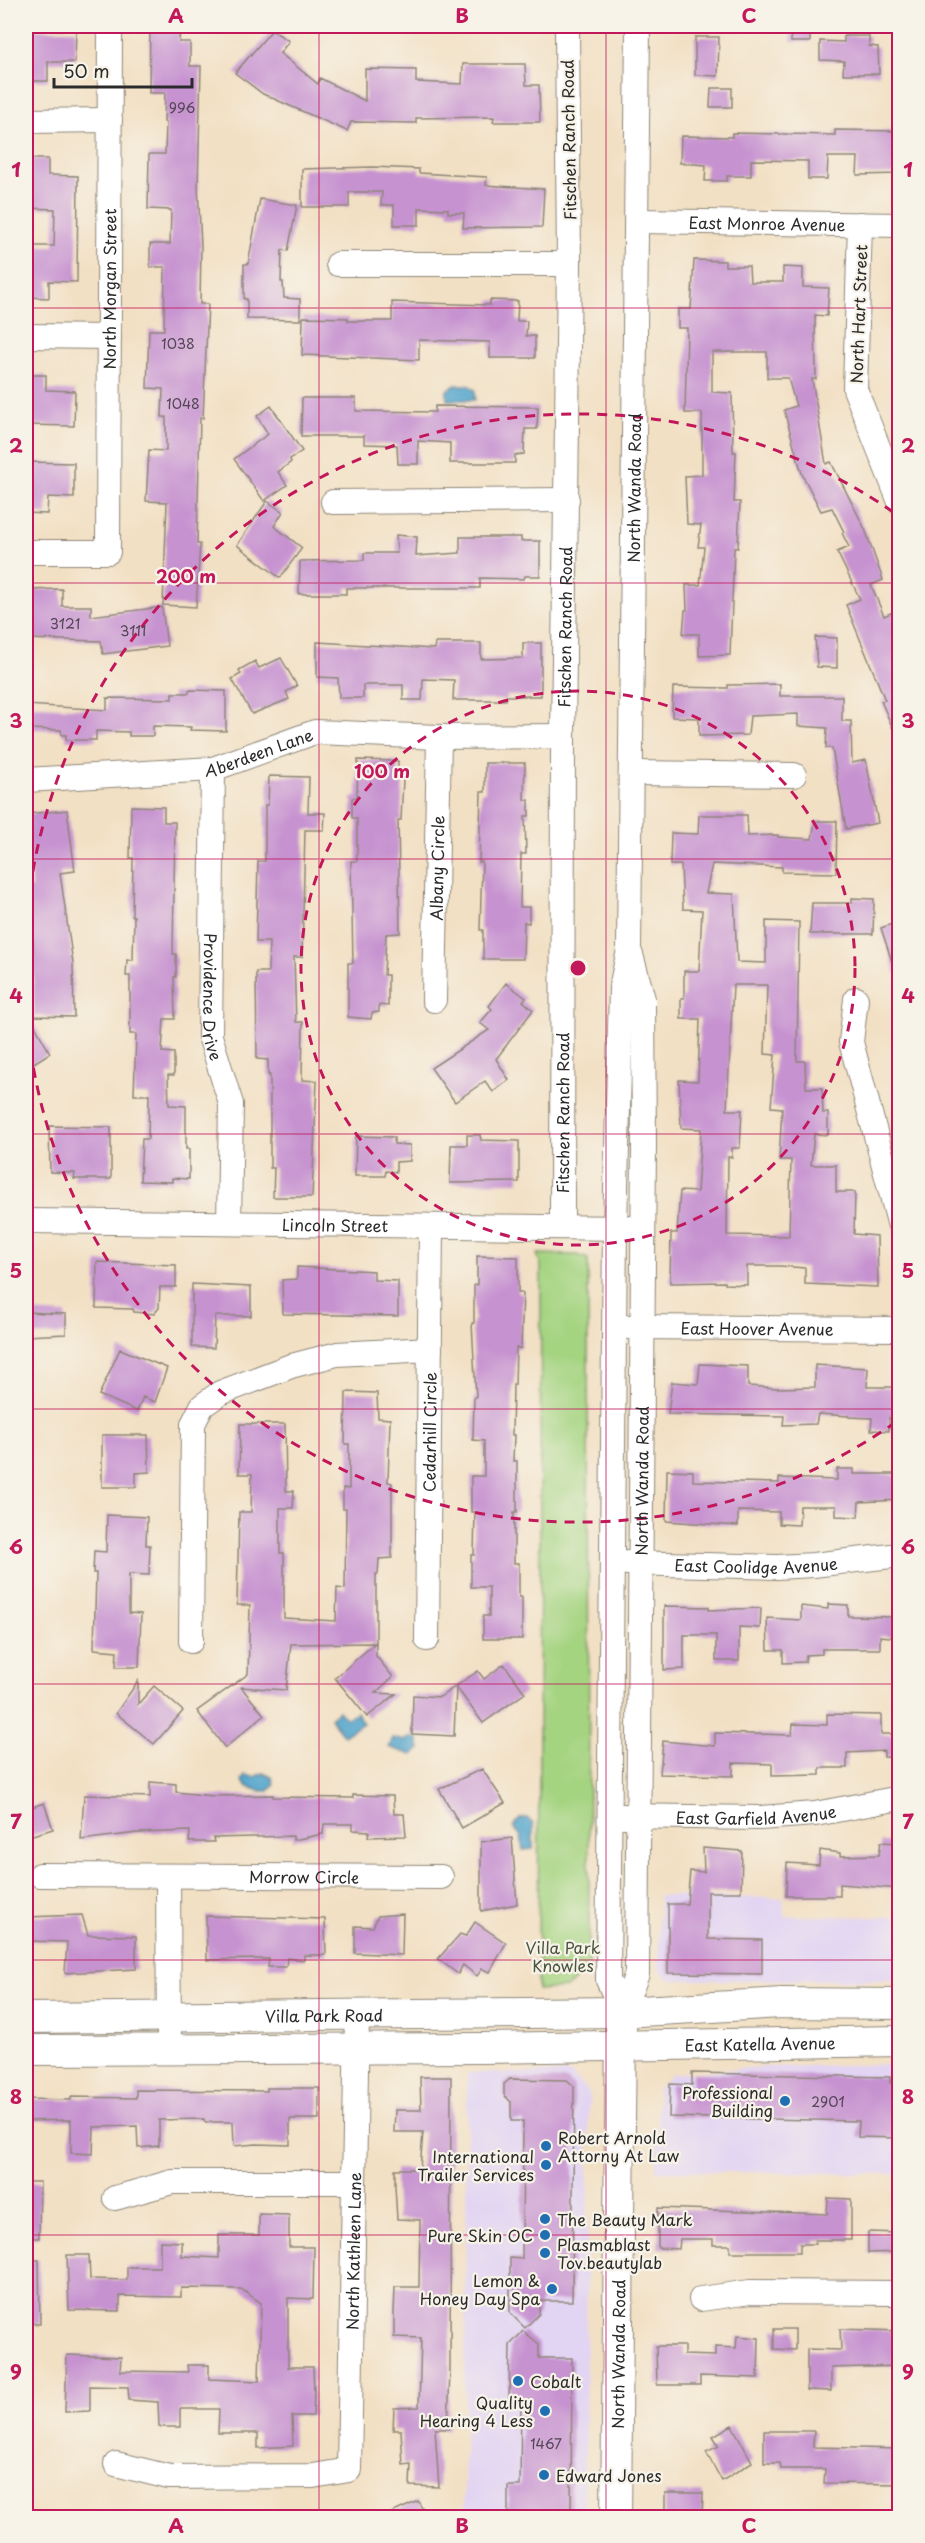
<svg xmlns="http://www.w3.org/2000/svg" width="925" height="2543" viewBox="0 0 925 2543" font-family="'Playpen Sans',sans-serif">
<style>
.built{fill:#e2d4f3}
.green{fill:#a5d481;stroke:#688056;stroke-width:1.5}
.water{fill:#51a4cc;stroke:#3e687c;stroke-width:1.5}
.building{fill:#c692d0;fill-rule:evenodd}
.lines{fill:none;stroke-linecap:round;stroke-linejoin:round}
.minor-casing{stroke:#8e8678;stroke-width:26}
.major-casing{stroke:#8e8678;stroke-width:32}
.minor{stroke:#fff;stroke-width:24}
.major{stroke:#fff;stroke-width:30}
.grid{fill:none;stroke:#c2185b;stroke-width:1.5;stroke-opacity:0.55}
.ring{fill:none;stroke:#c2185b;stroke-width:3;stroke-dasharray:10 8}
.poi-dot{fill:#1f6fb2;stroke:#f7f3e8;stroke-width:2}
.labels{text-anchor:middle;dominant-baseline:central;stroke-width:4.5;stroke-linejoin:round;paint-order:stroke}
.number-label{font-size:14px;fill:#524554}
.street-label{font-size:16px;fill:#2b2b2b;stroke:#f7f3e8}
.park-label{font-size:16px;fill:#4a5540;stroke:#f7f3e8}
.poi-label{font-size:16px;fill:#2b2b2b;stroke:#f7f3e8;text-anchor:end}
.centre{fill:#c2185b;stroke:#f7f3e8;stroke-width:3}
.ring-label{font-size:18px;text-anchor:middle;font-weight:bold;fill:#c2185b;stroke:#f7f3e8;stroke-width:4.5;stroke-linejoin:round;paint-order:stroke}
.neatline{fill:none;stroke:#c2185b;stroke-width:2}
.grid-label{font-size:20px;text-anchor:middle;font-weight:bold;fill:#c2185b}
</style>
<rect width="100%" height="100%" fill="#f7f3e8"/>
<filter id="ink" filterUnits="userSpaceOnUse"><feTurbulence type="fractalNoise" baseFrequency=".0167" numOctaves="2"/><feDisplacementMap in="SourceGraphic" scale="12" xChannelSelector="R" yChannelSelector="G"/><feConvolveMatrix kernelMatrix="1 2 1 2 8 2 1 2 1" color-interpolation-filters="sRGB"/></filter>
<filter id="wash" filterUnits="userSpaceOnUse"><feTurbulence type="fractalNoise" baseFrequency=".008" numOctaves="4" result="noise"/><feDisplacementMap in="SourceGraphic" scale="24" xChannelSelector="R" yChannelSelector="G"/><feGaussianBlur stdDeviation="1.35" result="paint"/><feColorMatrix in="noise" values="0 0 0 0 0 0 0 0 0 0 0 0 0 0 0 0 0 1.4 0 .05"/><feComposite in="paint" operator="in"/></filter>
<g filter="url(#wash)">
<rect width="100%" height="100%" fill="#f2e0c4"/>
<path class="built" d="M659,1896L783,1898L784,1916L899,1917V1980H670L660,1971L658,1964Z
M899,2064V2174L656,2171L658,2088L671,2074L766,2067Z
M467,2073H570L589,2092L584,2517L464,2518Z"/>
<path class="green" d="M537,1254L578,1255L588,1259L589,1968L567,1988L538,1990L541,1265Z"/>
<path class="water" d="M456,385H468L475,390V400H447V390Z
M339,1710L346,1719L356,1712L363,1723L344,1736L330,1718Z
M411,1737L418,1739L420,1749L412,1755L389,1747L393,1738L404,1741Z
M263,1773L272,1777L274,1785L269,1791H261L246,1786L242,1780L245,1775L254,1777Z
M527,1818L533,1824V1849L523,1850L521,1836L513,1827L520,1819Z"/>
<g id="blocks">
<path class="building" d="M150,26H180L179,42H190V66H201L198,187L201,245L200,304H208L203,418H200L197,544H200L196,607L163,605L167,502L146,501L149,450L166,451V417H162L163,389L147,388L149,330H164L165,267H150V244H170L171,210L148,209L149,154H165L166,122H164L165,93H149Z
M791,26H810V42H791Z
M26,30H76L75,62H48V81H26Z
M272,30L289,41L280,53L318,84L320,78L365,101V69L416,70V82L462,84L463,64H525L526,85H539L540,122H493L494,117L416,118V123L351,122L347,131L263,94L235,73Z
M844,36H869V46L878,47L879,74H843L844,61L820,60V41L844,42Z
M695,37H719L718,76L695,75Z
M711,88H732V107H710Z
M835,130L900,131V174L857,175L858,157H828L827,179H808V161L751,160V176H727V181H705L706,165L680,163L681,136L732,137V133L835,135Z
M26,159H48V175L78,176L77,282L49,281V298L26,297V246H54L55,209L26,208Z
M372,167L419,169V173L487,177L486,185L544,189L542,227L463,228L464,213H448V209L419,208V225H394V205H381L382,192H349V207H302V169Z
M260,199L297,205L288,251L282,250L281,282H283L284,298L300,299V320L247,319V299H244V264H248Z
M694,260L725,261V266H749L750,282H783V267L803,268V287L829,288L827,316L815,315L816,379H812L826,464L831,462L865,529L883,580L871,585L884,616L900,609V745L881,701L885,700L846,605L860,599L837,552L849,547L842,533L844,532L832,508L821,511L802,474L784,410L796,406L788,378H767V352H712V392L732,393L733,452H736L734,502H740L738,548H734L730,655L699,656V634H683L685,610H687L686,585H700L704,547H698L701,525L687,524L685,476L702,475V413H685L687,328H678V309H691Z
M490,300L518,301L517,321H527L526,336H535V358H490V342L419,340V360L302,355L303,317L348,318V321H392V302L490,305Z
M26,375H46V390L75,391L74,426L26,425Z
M302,398H356V411L435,412V406L538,407L537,429H525L524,454L515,455V463H450V443L418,441V464H398L397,445L364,444V436H301Z
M271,406L302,451L290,459L291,462L278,472L287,485L264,501L234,459L268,434L257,416Z
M26,462L74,463V498L48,497L47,514L26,513Z
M267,501L283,512L274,526L302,548L280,578L237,545Z
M396,535L417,537L416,556L460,553V537H521V541H540V576H525L524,579L480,578V588H346V594H299L300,561L364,560V553H397Z
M62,589V606H91V616L162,607L167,646L103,654L101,641L26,639V590Z
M815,637L837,638V668L817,667Z
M317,642L434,649L435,643H481V659L523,658V643H541V696H507L506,700H453L454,680L423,679L422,700H403V685H363V698H339L338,678L317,677Z
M281,658L297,686L286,692L289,699L252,714L232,679L241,674L239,670L255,661L259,668Z
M780,684V696H842V721H851L852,763L866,760L878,823L846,829L832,748H826L827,728L798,726V714L750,716L748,735L699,736V718L672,717L673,687L728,688V685Z
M189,690L226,691V731L190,730L191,727L153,726V736H129V732L96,731V740H66V735H62L61,730L26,729V705L107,710V698L172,699V693H189Z
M358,760L398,761V779H403L401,820H398L400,933L386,934L384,975H388V1006L379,1005V1012L372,1013L371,1019L348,1017V963H353L351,861H357V818H352V798L357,797Z
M485,763H525L524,800H529V816H525L526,854H521L520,907H529V923L524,922L523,959H483V930H480L482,862H479L481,792H485Z
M269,776L309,777L308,813H325L324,830H305L302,957H294L296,1022H303L302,1080L317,1081L312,1197H273L274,1168H270V1075H268V1060L257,1059L256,972H268L269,942H256L258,861H265V805H268Z
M131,806L164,807V822H175L173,954H176V977H174L175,1019H164L162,1052L174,1053V1075H168L169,1105L186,1106V1149H189V1179L172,1178V1182L140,1181L142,1139H148L149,1095H134L136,1034H130V976H126L127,960H133L134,916H132L133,858H130Z
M67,810L75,871L60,873L73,963L74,1017L34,1016L33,941L26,942V903H29L28,888H32L26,851V814Z
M699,815H747L748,836L778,835V837L812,839L815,821H837L836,873L782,872V867L712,864L706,893L734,894L737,962L766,963V921L799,922L797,1061H805L806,1088H822L823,1113H828V1135L814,1134L811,1165H836V1192H855L854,1234L877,1236L878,1287L805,1284V1268L780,1266H747V1285L725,1284V1282L670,1283L671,1233H677L680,1191L697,1192L701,1129L681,1128L679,1080L698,1081L700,1019H681V998H684V971H699L702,910L683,909L681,865H670L671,833L698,834ZM733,985H767L765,1054L775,1055L771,1107L782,1108L779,1160H791L789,1236L727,1235L728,1157H732V1148H740L742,1110H727Z
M852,898L874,899L873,934H810L812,903H852Z
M900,921V974H896L881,928Z
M506,983L526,998L523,1001L533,1010L496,1059L509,1080L493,1092L485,1081L455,1102L431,1068L489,1030L480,1023L492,1009L489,1006Z
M26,1010L50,1053L26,1068Z
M49,1126L111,1127V1179H74L75,1173L50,1172Z
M467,1135H480L481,1140L519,1141V1182L450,1183L451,1145H467Z
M356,1136L394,1137V1144L410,1145V1161L396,1162V1172L386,1171L385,1176H355Z
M477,1256L518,1257V1293H523L521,1348H516L515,1385H513L512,1435H514L513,1461H517V1512H514V1563H519V1597H522V1639H483V1616H489V1587H471V1555H474L475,1512H471V1476H484V1441L473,1440L474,1397H476L472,1323H474V1285H477Z
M97,1262L176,1265V1287H160L159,1308L154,1314L134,1312L133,1309L96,1308Z
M297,1267L374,1271V1280L398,1281V1316L283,1314L282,1280L297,1279Z
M192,1284L251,1287V1316H215L214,1348L192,1347Z
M26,1312L66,1314V1334L26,1336Z
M120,1349L167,1368L155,1402L143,1397L137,1411L99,1395Z
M700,1364L748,1366V1386L777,1388L815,1387V1365L868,1368L867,1387H895L894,1418H889V1431L871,1430L872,1418L849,1417V1416L818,1414L816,1424L783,1425L784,1416L668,1414L672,1382L698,1384Z
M346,1392L377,1393L378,1418L390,1419L388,1482L392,1483V1558L379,1559L378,1574H376V1656L393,1677L375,1693L396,1694L367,1717L335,1678L375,1643L291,1644L286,1690L241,1687L264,1715L225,1748L197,1711L248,1674L250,1605H237L239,1512H251L252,1474H239L240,1424H285L286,1491H294L293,1508H280V1553H284V1618L336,1621L337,1588L345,1589L346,1509H343V1488L349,1489V1444H345Z
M102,1435H148L149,1472L136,1473V1487H102Z
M837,1469H854V1474H900V1500L859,1502L858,1517L836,1516V1506H800L799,1525L779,1524V1512L738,1511V1526L666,1521L667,1470L693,1471V1481L779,1483V1478L837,1480Z
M107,1515L147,1517L146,1545H150L149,1575L129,1574V1613L141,1614L139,1667H116L117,1651L94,1649L96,1573H93L94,1551L106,1552Z
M828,1604L848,1605V1616L900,1617V1638L880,1636V1649H822V1654L806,1655L805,1662L783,1663V1650H768L767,1618L801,1620V1606L828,1609Z
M664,1606L709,1607V1610L761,1608L760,1628L739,1627V1661H716V1635H684V1669L664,1670Z
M504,1664L525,1693L483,1723L456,1687L454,1736L412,1734L413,1695L440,1697L478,1671L484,1679Z
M138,1681V1704L154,1686L183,1711L154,1744L116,1713Z
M827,1714L881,1715V1734H900V1758L884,1757V1751L847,1753V1768H820V1775L772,1776V1764L733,1763V1776L660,1774L663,1741L715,1746V1733L792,1735L793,1724L827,1725Z
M482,1769L505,1803L462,1828L439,1789Z
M150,1782L176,1784V1792L213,1796L273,1795V1797L353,1798V1795L393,1796L394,1814H404L406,1836L368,1837L369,1831L353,1830V1824H324L323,1834L293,1840V1836L213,1838L214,1842H189L190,1831L137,1833L81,1840L84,1795L150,1797Z
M44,1803L53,1829L26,1837V1809Z
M512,1838L517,1904L481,1911V1842Z
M881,1842L900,1843V1889L840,1884V1896H786L787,1863L819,1865L820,1850L840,1853V1856L879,1855Z
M703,1848L742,1851L741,1892H708V1939L762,1940V1974L668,1973V1904H687L690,1871L704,1872Z
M403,1914L402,1955L355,1953V1926L373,1927L378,1916Z
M82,1915L88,1935L136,1936V1969L65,1973L67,1942L26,1941V1917Z
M206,1916L325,1919L326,1955H304V1960L287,1958L286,1967H268L269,1959L207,1960Z
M475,1922L506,1943L490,1972L482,1969L477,1976L463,1965L458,1974L438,1959L460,1934L466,1936Z
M692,2073L890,2077V2083H900V2138L858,2137L859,2121L669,2117L670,2084L692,2085Z
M420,2077H451L450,2369L448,2429H435L439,2487L410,2486L411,2464L403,2465L401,2430H393L394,2408L419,2407L421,2338L394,2337V2314L395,2287H419L420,2220L397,2219L395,2186V2169H420L423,2132H394L395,2110H421Z
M510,2079L567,2080L574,2086L572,2301H540L539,2314L525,2328L510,2313V2258L522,2259L523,2121H511V2102L504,2095V2084Z
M267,2088H319V2119H290V2145L256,2144L234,2146L233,2122H205L204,2119L159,2120V2146L138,2148L137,2126L94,2127L93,2154L71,2153V2120L26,2121V2099L71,2100V2097L136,2098V2090L267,2091Z
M26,2182H40L39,2238H26Z
M828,2198L851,2199V2240H815V2244H800V2252H730V2245H713V2239H680L679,2249L658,2248V2208L827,2214Z
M259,2214L289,2215V2247H314L313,2299L288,2298V2367H313L314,2392L313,2416H292L293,2446L258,2448V2433H218L219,2409H180V2427H159L158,2402L129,2400L128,2387L90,2386V2411L65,2412L67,2355L121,2357L120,2371L188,2372L187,2365H209V2379L259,2381L261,2303L241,2289L181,2288V2297L120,2296V2311L69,2310L67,2255H89L90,2279L127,2280V2267H160V2241L182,2242V2256L219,2258V2235H259Z
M868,2232L900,2233V2252L868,2253Z
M26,2260H39L40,2324L26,2323Z
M774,2329H795V2350L774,2349Z
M840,2329L900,2331V2366L831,2368V2391L807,2390V2349L841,2350Z
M523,2331L539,2344V2358H572L571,2517H508V2486H520L521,2400H509L510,2345Z
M737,2336L759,2338L758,2378L700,2376V2385H657L656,2346H684V2355L715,2356V2347L736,2348Z
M732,2425L752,2462L722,2481L706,2452L719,2446L713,2436Z
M764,2431H814L813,2447L900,2449V2484L824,2483L825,2469H781L780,2463H764Z
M665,2493H703L702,2517H665Z
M418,2501L427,2517H383Z"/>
</g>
</g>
<g filter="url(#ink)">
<use href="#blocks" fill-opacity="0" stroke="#8e8678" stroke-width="1.5"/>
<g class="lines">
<g class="minor-casing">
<g id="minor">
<path d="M26,121L110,120"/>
<path id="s1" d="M637,221L900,225"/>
<path d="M860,224L855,389L900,502"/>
<path d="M338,264H569"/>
<path d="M26,336L109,337"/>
<path d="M333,502L567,500"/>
<path id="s2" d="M26,552H108L110,26"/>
<path id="s3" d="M213,769L210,1036L231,1104L229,1223"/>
<path d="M632,773L794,775"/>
<path id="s4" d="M26,780L213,769L315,732L439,737L563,736"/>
<path d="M856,999L851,1042L900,1226"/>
<path id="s5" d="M434,1000L439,737"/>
<path id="s6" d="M26,1221L629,1228"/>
<path id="s7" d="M562,1227L563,736L569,264L567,26"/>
<path id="s8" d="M629,1327L900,1329"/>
<path id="s9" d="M627,1563L777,1567L813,1565L900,1555"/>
<path id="s10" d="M427,1639L431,1226"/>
<path d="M191,1641L193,1424L202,1406L220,1393L291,1366L337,1354L430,1349"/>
<path id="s11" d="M621,1816L760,1818L815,1814L900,1798"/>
<path id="s12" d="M40,1875L441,1877"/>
<path d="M168,1876L169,2049"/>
<path id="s13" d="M622,2012L608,1980L615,1228L621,988L629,950L638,26"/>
<path id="s14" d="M622,2012L637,1974L644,1145L643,999L631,955"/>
<path d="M115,2198L172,2182H354"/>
<path d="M701,2299L750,2292L900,2293"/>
<path id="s15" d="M116,2464L169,2477L313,2476L349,2470L357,2015"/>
</g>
</g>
<g class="major-casing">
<g id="major">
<path id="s16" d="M26,2018L622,2012L783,2003L900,2004"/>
<path id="s17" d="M26,2050L482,2048L900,2041"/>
<path id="s18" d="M616,2518L621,2027"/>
</g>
</g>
<use href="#minor" class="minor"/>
<use href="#major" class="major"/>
</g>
</g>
<path class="grid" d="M319,26V2518M606,26V2518M26,308H900M26,583H900M26,859H900M26,1134H900M26,1409H900M26,1684H900M26,1960H900M26,2235H900"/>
<g class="ring">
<circle cx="578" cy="968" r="277"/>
<path d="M896 1422A554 554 0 0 1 26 1011M26 925A554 554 0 0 1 896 514"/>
</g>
<g class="poi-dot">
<circle cx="785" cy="2101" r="6"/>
<circle cx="546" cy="2146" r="6"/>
<circle cx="546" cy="2165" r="6"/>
<circle cx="545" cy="2219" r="6"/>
<circle cx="545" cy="2235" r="6"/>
<circle cx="545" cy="2253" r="6"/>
<circle cx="552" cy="2289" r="6"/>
<circle cx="518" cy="2381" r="6"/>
<circle cx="545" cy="2411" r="6"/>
<circle cx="544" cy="2475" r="6"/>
</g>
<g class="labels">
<g class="number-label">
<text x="182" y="107">996</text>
<text x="178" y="343">1038</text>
<text x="183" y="403">1048</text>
<text x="65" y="623">3121</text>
<text x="133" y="630">3111</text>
<text x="828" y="2101">2901</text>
<text x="546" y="2443">1467</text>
</g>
<g class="street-label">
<text transform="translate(568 140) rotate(-91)">Fitschen Ranch Road</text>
<text stroke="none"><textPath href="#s1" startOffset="130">East Monroe Avenue</textPath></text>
<text stroke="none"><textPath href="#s2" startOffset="345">North Morgan Street</textPath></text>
<text transform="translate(858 314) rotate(-88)">North Hart Street</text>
<text stroke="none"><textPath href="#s13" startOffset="1528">North Wanda Road</textPath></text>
<text stroke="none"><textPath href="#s7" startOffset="600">Fitschen Ranch Road</textPath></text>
<text stroke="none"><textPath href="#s4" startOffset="236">Aberdeen Lane</textPath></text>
<text stroke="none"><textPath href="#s5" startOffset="132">Albany Circle</textPath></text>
<text stroke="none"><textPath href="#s3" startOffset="228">Providence Drive</textPath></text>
<text stroke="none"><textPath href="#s7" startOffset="114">Fitschen Ranch Road</textPath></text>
<text stroke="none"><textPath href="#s6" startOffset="309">Lincoln Street</textPath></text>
<text stroke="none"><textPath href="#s8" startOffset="128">East Hoover Avenue</textPath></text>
<text stroke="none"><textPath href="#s10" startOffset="207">Cedarhill Circle</textPath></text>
<text stroke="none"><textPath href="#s14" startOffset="534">North Wanda Road</textPath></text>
<text stroke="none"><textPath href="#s9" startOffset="129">East Coolidge Avenue</textPath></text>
<text stroke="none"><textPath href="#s11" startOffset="135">East Garfield Avenue</textPath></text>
<text stroke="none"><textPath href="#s12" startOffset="264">Morrow Circle</textPath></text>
<text stroke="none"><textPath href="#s16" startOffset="298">Villa Park Road</textPath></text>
<text stroke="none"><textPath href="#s17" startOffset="734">East Katella Avenue</textPath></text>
<text stroke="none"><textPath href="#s15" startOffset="454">North Kathleen Lane</textPath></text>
<text stroke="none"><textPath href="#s18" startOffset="164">North Wanda Road</textPath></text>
</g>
<g class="park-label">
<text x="563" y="1947">Villa Park<tspan x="563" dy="18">Knowles</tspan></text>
</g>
<g class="poi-label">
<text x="773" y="2092">Professional<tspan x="773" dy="18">Building</tspan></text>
<text x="558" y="2137" text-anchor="start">Robert Arnold<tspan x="558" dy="18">Attorny At Law</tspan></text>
<text x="534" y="2156">International<tspan x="534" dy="18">Trailer Services</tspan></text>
<text x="557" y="2219" text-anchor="start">The Beauty Mark</text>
<text x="533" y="2235">Pure Skin OC</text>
<text x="557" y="2244" text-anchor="start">Plasmablast<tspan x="557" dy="18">Tov.beautylab</tspan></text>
<text x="540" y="2280">Lemon &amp;<tspan x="540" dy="18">Honey Day Spa</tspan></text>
<text x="530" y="2381" text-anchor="start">Cobalt</text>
<text x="533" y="2402">Quality<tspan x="533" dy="18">Hearing 4 Less</tspan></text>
<text x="556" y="2475" text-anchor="start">Edward Jones</text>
</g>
</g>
<circle cx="578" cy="968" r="9" class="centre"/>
<g class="ring-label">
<text x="186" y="583">200 m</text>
<text x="382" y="778">100 m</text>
</g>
<rect width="925" height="2543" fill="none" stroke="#f7f3e8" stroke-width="66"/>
<path d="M54 78v9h138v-9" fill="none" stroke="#2b2b2b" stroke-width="3"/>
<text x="63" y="78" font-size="18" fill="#2b2b2b" stroke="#f7f3e8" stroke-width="4.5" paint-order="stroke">50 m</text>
<rect x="33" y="33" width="859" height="2477" class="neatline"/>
<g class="grid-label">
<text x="176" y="23">A</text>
<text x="462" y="23">B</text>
<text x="749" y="23">C</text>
<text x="16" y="177">1</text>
<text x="908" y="177">1</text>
<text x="16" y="453">2</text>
<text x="908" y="453">2</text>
<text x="16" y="728">3</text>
<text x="908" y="728">3</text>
<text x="16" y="1003">4</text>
<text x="908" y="1003">4</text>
<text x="16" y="1278">5</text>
<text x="908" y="1278">5</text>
<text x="16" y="1554">6</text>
<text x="908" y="1554">6</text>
<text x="16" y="1829">7</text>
<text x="908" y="1829">7</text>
<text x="16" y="2104">8</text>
<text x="908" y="2104">8</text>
<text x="16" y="2379">9</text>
<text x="908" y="2379">9</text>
<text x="176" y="2533">A</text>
<text x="462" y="2533">B</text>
<text x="749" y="2533">C</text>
</g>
</svg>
